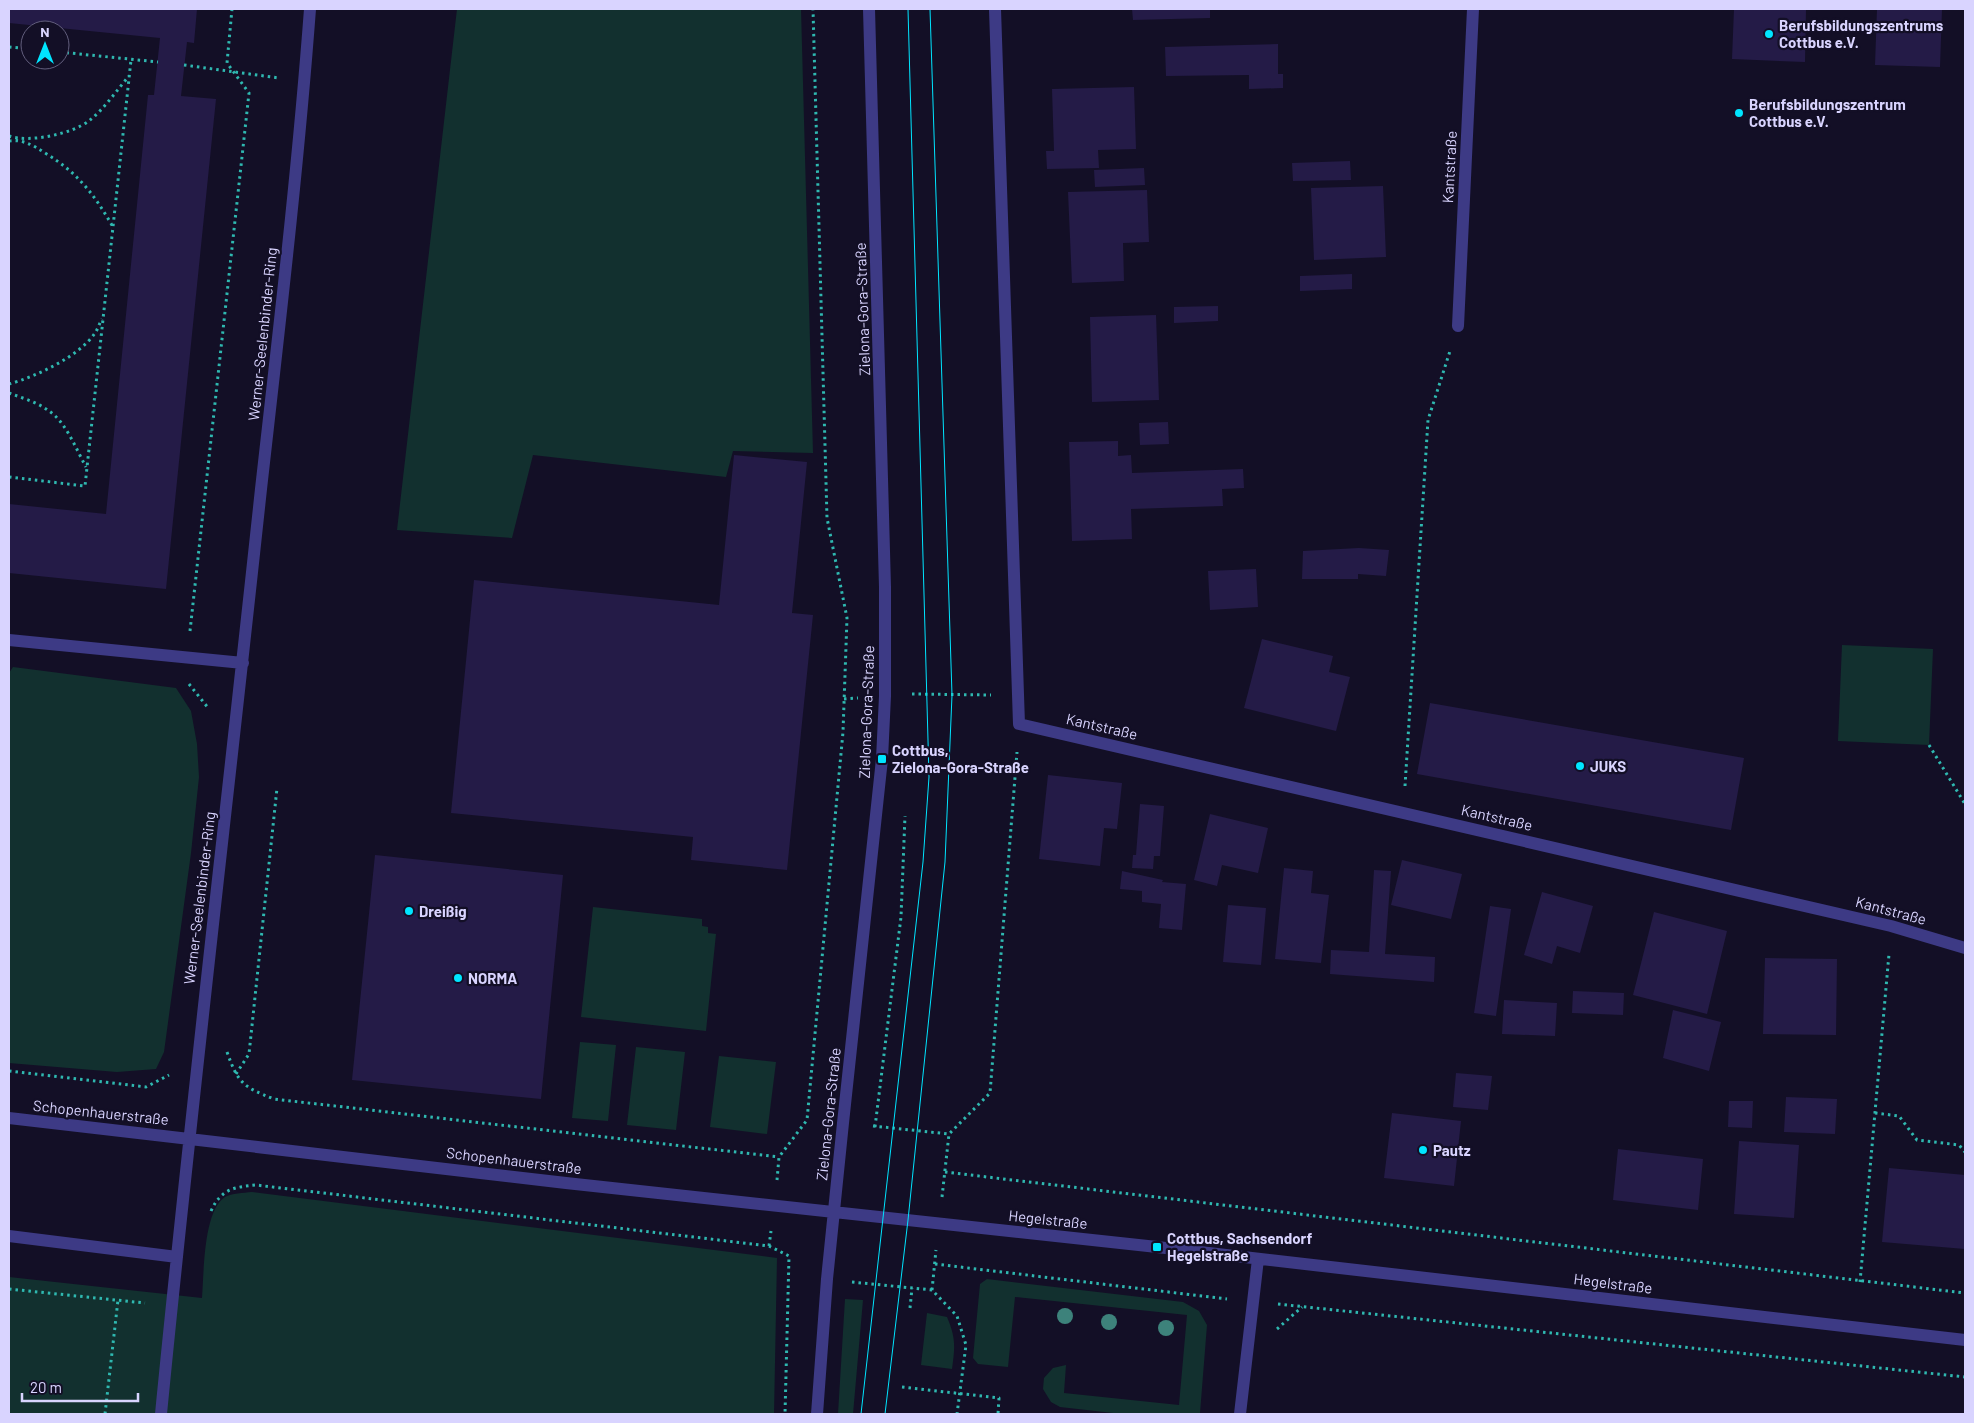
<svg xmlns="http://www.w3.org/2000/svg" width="1974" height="1423" viewBox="0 0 1974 1423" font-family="Barlow,sans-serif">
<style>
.green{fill:#12302f}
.building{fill:#241b47}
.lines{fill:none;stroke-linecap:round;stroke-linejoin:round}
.path{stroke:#2fb8b0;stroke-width:3;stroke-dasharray:2.5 4;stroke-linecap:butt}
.minor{stroke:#3d3a85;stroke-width:12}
.tram{stroke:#00e5ff;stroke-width:1}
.tree{fill:#3d827b}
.poi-dot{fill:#00e5ff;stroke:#130f26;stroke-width:2}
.labels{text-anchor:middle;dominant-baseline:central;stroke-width:4.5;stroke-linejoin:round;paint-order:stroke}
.poi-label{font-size:15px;font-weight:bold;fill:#d9d4ff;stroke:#130f26;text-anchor:start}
.street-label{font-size:15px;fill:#d9d4ff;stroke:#130f26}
</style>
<rect width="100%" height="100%" fill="#130f26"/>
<path class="green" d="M457,9H801L813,453L733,451L726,477L533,455L512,538L397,530Z
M1842,645L1933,649L1929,745L1838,741Z
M13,667L176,688L191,711L197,744L199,777L191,853L164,1052L156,1069L117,1072L9,1063V673Z
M593,907L702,919V926L708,927V933L716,934L706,1031L581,1017Z
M580,1042L616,1045L608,1121L572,1118Z
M636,1047L685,1052L676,1130L627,1125Z
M719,1056L776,1062L767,1134L710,1127Z
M252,1192L777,1258L774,1414H9V1277L202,1298C204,1274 203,1211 225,1197C232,1193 243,1193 252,1192Z
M987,1279L1183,1302L1199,1311L1207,1325L1200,1413L1122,1414L1060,1407L1051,1402L1043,1389L1044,1378L1053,1368L1066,1365L1064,1393L1179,1405L1187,1315L1015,1297L1008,1367L978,1364L973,1358L980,1284Z
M845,1299L863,1300L853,1414H838Z
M927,1313L947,1317C956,1338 955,1347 952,1369L921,1365Z"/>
<path class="building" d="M9,9H197L194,43L187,42L181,96L216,99L166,589L9,573V504L106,514L148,95H154L160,38L9,23Z
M1132,9H1210V18L1133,20Z
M1734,9H1806L1805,62L1732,59Z
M1877,9H1942L1940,67L1875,65Z
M1278,44V74H1283V88L1249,89V75L1166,76L1165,47Z
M1134,87L1136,149L1098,150L1099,168L1047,169L1046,151H1054L1052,89Z
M1350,161L1351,180L1293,181L1292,163Z
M1144,168L1145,185L1095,187L1094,170Z
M1383,186L1386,257L1314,260L1311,188Z
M1147,190L1149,242L1123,243L1124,281L1072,283L1068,192Z
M1352,274V289L1300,291V276Z
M1218,306V321L1174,323V307Z
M1156,315L1159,400L1092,402L1090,317Z
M1168,422L1169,444L1140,445L1139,423Z
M1118,441V456L1131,455L1132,473L1243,469L1244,488L1222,489L1223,506L1131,509L1132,539L1072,541L1069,442Z
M734,455L807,462L792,613L813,615L787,870L691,860L693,837L451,813L474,580L719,605Z
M1359,548L1389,550L1386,576L1358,574V579H1302L1303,551Z
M1256,569L1258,607L1210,610L1208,571Z
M1262,639L1333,656L1329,672L1350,677L1336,731L1244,708Z
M1430,703L1744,758L1731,830L1417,774Z
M1048,775L1122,783L1117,829L1104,828L1100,866L1039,859Z
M1140,804L1164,806L1160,856H1154L1153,869L1132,868L1133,855H1136Z
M1210,814L1268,828L1258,873L1222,865L1217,886L1194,880Z
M375,855L563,875L541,1099L352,1080Z
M1402,860L1462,874L1451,919L1391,905Z
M1284,868L1313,871L1311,893L1329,895L1321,963L1275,959Z
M1374,870L1391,871L1385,954L1435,957L1434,982L1330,974L1331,950L1369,952Z
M1122,871L1163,880L1162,882L1186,884L1182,930L1159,928L1161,904L1142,902V891L1120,889Z
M1542,892L1593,906L1580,953L1557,946L1552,964L1524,955Z
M1228,905L1266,908L1261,965L1223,962Z
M1490,906L1511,909L1496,1016L1474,1013Z
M1654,912L1727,931L1707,1014L1633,995Z
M1765,958L1837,959L1836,1035L1763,1034Z
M1573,991L1624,993L1623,1015L1572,1013Z
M1504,1000L1557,1003L1555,1036L1502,1034Z
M1673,1010L1721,1022L1709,1071L1663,1058Z
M1456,1073L1492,1076L1488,1110L1453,1107Z
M1786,1097L1837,1099L1835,1134L1784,1132Z
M1729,1101H1753L1752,1128L1728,1127Z
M1392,1113L1461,1121L1454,1186L1384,1178Z
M1739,1141L1799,1145L1794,1218L1734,1214Z
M1618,1149L1703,1159L1698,1210L1613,1200Z
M1889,1168L1965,1175V1249L1882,1242Z"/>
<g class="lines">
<path class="path" d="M9,47L30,49
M60,52L158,62
M184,65L279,78
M9,136C29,143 73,134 90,120C105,108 117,90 129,76
M9,141C22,139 33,145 45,153C78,173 94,194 113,227
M9,384C35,377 80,356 95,333C98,329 99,324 102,319
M9,393C22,398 37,402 49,411C66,422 76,449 86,467
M9,477L85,486L131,60
M190,631L249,93L227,63L232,9
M189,684L209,709
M912,694L991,695
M844,699L858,698
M1929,745L1965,804
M1405,786L1428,420L1450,351
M227,1052C238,1083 243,1087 274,1099L779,1157
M9,1071L146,1087L169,1075
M236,1074L249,1054L277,788
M1875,1113L1899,1116L1917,1140L1959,1145L1965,1152
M873,1126L949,1134
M875,1127L901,917L905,816
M945,1172L1965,1293
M777,1180L779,1157L807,1120L843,732L847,618L827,518L813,9
M942,1197L949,1134L990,1093L1017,752
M211,1211C221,1189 234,1187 256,1185L769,1246L789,1256L785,1414
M769,1246L771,1231
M935,1264L1227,1299
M852,1282L932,1290L957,1316L966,1345L957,1414
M1860,1282L1889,954
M9,1289L145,1303
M932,1290L936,1250
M1278,1304L1965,1377
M910,1308L912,1288
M1277,1329L1302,1307
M902,1387L999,1398L998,1414
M105,1414L118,1300"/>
<path class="minor" d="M995,9L1019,724L1891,926L1965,948
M1458,326L1473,9
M9,640L243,663
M9,1118L566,1183L1157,1247L1965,1340
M9,1236L177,1257
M161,1414C191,1106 228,798 261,489C279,329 298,169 310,9
M817,1414L827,1279L843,1123L882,759L885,696V587L869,9
M1240,1414L1258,1259"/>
<path class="tram" d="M861,1414L923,862L929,777L908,9
M885,1414L908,1220L945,862L952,695L930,9"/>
</g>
<g class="tree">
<circle cx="1065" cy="1316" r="8"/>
<circle cx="1109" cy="1322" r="8"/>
<circle cx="1166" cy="1328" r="8"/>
</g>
<g class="poi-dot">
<circle cx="1769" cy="34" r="5"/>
<circle cx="1739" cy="113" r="5"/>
<rect x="877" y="754" width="10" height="10" rx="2.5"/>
<circle cx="1580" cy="766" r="5"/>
<circle cx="409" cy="911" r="5"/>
<circle cx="458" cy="978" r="5"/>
<circle cx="1423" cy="1150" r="5"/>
<rect x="1152" y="1242" width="10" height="10" rx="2.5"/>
</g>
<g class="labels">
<g class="poi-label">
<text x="1779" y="25">Berufsbildungszentrums<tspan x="1779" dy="17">Cottbus e.V.</tspan></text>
<text x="1749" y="104">Berufsbildungszentrum<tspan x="1749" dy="17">Cottbus e.V.</tspan></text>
<text x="892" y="750">Cottbus,<tspan x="892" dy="17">Zielona-Gora-Straße</tspan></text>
<text x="1590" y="766">JUKS</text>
<text x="419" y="911">Dreißig</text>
<text x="468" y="978">NORMA</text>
<text x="1433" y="1150">Pautz</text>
<text x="1167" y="1238">Cottbus, Sachsendorf<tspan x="1167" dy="17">Hegelstraße</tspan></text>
</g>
<g class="street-label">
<text transform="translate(1449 167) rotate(-87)">Kantstraße</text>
<text transform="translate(862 309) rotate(-92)">Zielona-Gora-Straße</text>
<text transform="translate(262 334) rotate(-84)">Werner-Seelenbinder-Ring</text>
<text transform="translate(866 712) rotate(-88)">Zielona-Gora-Straße</text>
<text transform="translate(1102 726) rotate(13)">Kantstraße</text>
<text transform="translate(1497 817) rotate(13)">Kantstraße</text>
<text transform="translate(199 898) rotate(-83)">Werner-Seelenbinder-Ring</text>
<text transform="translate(1891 910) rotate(15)">Kantstraße</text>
<text transform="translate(101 1112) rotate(6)">Schopenhauerstraße</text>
<text transform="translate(828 1114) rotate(-84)">Zielona-Gora-Straße</text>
<text transform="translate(514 1160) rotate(7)">Schopenhauerstraße</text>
<text transform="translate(1048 1219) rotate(6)">Hegelstraße</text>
<text transform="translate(1613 1283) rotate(7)">Hegelstraße</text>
</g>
</g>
<rect width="1974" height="1423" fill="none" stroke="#d9d4ff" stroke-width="20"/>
<g transform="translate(45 45)"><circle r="24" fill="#130f26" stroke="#625e7d"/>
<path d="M0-4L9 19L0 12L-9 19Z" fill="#00e5ff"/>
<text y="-8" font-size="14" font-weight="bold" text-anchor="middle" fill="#d9d4ff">N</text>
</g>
<path d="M22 1393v8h116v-8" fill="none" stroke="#d9d4ff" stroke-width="2.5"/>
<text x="30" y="1393" font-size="15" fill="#d9d4ff" stroke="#130f26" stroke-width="4" paint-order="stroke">20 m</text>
</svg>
